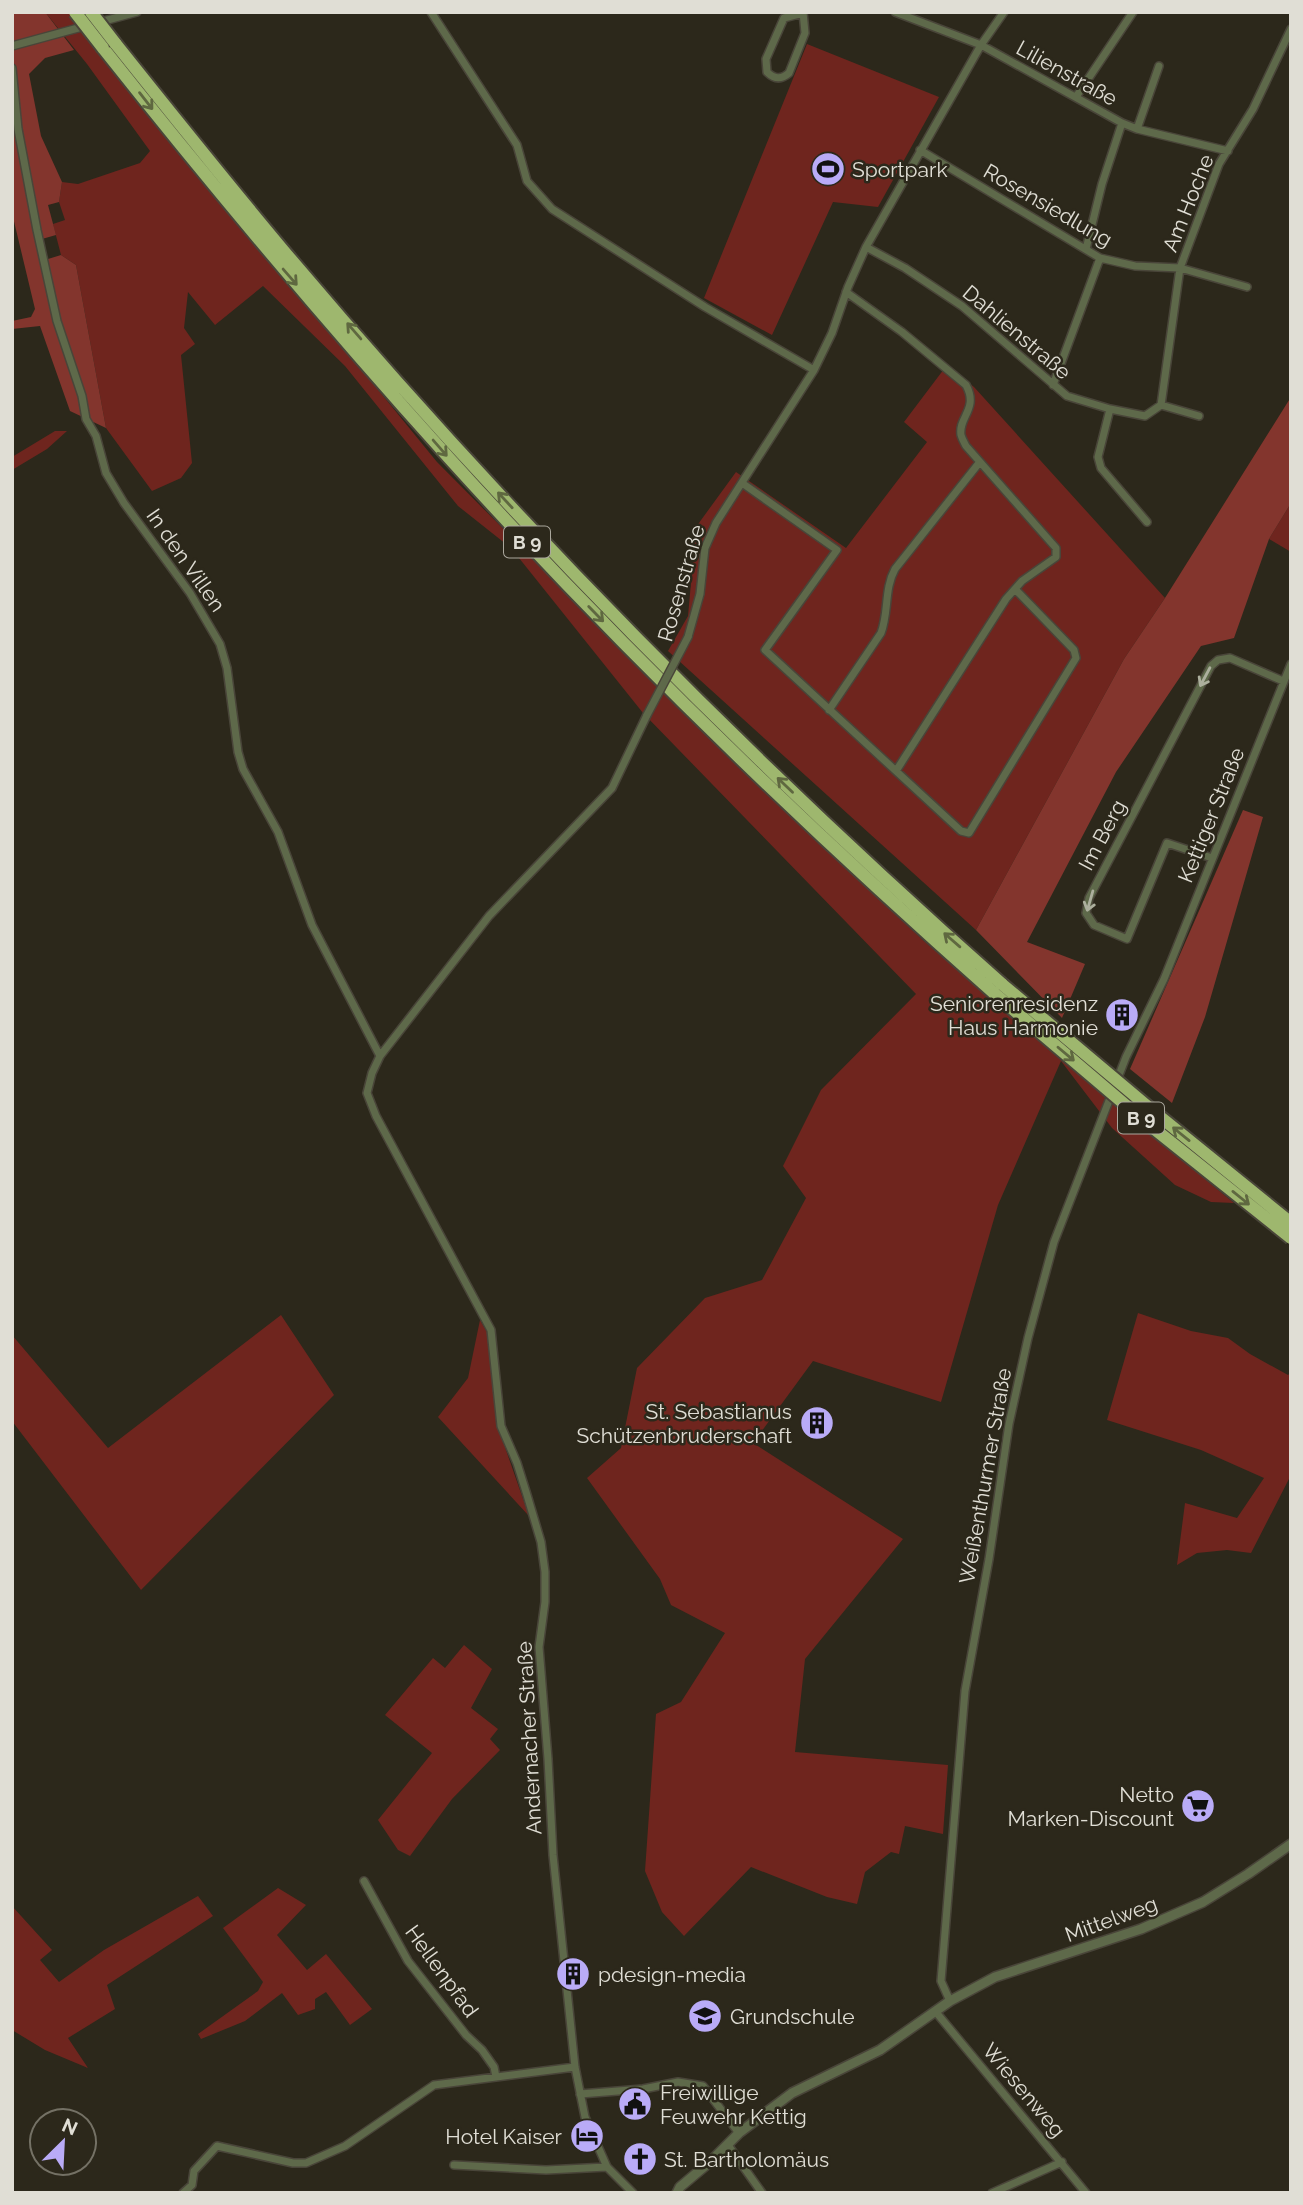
<svg xmlns="http://www.w3.org/2000/svg" width="1303" height="2205" viewBox="0 0 1303 2205" font-family="Raleway,sans-serif">
<style>
.green{fill:#6f251e}
.forest{fill:#83352d}
.lines{fill:none;stroke-linecap:round;stroke-linejoin:round}
.minor-casing{stroke:#494539;stroke-width:10}
.tertiary-casing{stroke:#494539;stroke-width:12}
.trunk-casing{stroke:#494539;stroke-width:16}
.minor{stroke:#5e694a;stroke-width:7}
.tertiary{stroke:#5e694a;stroke-width:9}
.trunk{stroke:#9eb76e;stroke-width:12}
.minor-bridge-casing{stroke:#494539;stroke-width:10;stroke-linecap:butt}
.trunk-bridge-casing{stroke:#494539;stroke-width:16;stroke-linecap:butt}
.minor-bridge{stroke:#5e694a;stroke-width:7}
.trunk-bridge{stroke:#9eb76e;stroke-width:12}
.oneway{stroke:#5f6840}
.oneway2{stroke:#acaf9d}
.labels{text-anchor:middle;dominant-baseline:central;stroke-width:5;stroke-linejoin:round;paint-order:stroke}
.shield{fill:#2c281b;stroke:#aaa79d;stroke-width:2}
.shield-label{font-size:19px;font-weight:bold;fill:#e0ded5}
.street-label{font-size:21px;fill:#e0ded5;stroke:#2c281b}
.poi-label{font-size:21px;fill:#e0ded5;stroke:#2c281b;text-anchor:start}
</style>
<rect width="100%" height="100%" fill="#2c281b"/>
<path class="green" d="M45,12H70L437,462L747,774L924,941L1061,1060L1234,1203L1211,1202L1175,1185L1112,1128L1061,1061L998,1205L941,1402L813,1361L753,1443L903,1539L805,1659L795,1752L948,1765L943,1834L905,1826L899,1854L891,1852L865,1872L857,1904L827,1897L751,1867L684,1936L662,1912L645,1871L656,1714L681,1702L725,1633L671,1605L660,1579L587,1478L621,1448L637,1368L705,1298L762,1280L806,1198L783,1166L821,1090L916,994L643,713L511,548L458,506L345,366L263,286L215,325L188,292L184,328L195,344L181,355L192,463L181,478L152,491L106,428L76,265L61,255L53,224L65,220L59,202L62,182L78,184L140,163L150,151L87,64Z
M807,44L939,97L878,207L833,202L772,335L704,298Z
M947,365L974,387L1165,598L1124,659L976,930L668,651L688,616L696,527L736,472L846,548L927,442L904,422Z
M55,431H67L47,449L12,470V457Z
M1291,503V552L1269,539Z
M1138,1313L1191,1331L1228,1338L1250,1354L1288,1375L1291,1372V1475L1251,1553L1227,1550L1197,1553L1177,1565L1185,1503L1237,1518L1264,1478L1201,1450L1107,1420Z
M281,1315L334,1395L141,1590L12,1421V1335L108,1448Z
M480,1320L488,1334L498,1427L529,1516L438,1417L468,1378Z
M464,1645L492,1669L471,1708L498,1729L490,1739L500,1750L452,1799L410,1856L398,1850L378,1820L432,1753L385,1715L433,1658L445,1668Z
M278,1888L306,1905L277,1935L307,1970L326,1954L372,2009L350,2025L326,1992L315,1999V2009L298,2015L282,1993L245,2021L201,2039L198,2034L258,1991L263,1982L223,1928Z
M198,1896L213,1916L107,1985L115,2009L68,2038L88,2068L45,2050L12,2030V1906L52,1950L40,1960L59,1982L104,1950Z"/>
<path class="forest" d="M12,12H45L74,50L45,58L29,74L41,136L62,182L59,202L48,205L56,235L42,239L48,259L61,255L76,265L106,428L70,411L40,326L12,329V321L31,317L35,309L12,213Z
M1291,397V503L1269,539L1234,638L1201,646L1116,772L1027,942L1085,964L1062,1018L976,930L1124,659L1165,598Z
M1243,810L1263,817L1205,1017L1172,1103L1130,1069Z"/>
<g class="lines">
<g class="minor-casing">
<path id="minor" d="M431,12L517,145L527,181L552,209L705,307L814,370
M803,12L805,33L789,73C781,80 774,79 767,72L766,59L784,18L803,13
M895,12L981,45L1122,123L1137,129L1228,151
M12,46L137,12
M12,68L18,129L37,230L57,321L82,396L86,419L96,436L106,473L124,503L190,593L220,644L227,668L238,752L243,769L278,832L312,925L380,1056
M1076,97L1133,12
M1137,129L1159,66
M920,150L1100,258L1135,266L1180,268L1247,287
M866,247L905,268L962,306L1067,396L1110,409L1098,457L1101,468L1147,522
M1086,249L1102,184L1122,123
M1053,385L1100,258
M1161,405L1199,416
M1110,409L1145,416L1161,405L1180,268L1219,164L1253,109L1291,29
M742,483L837,550L765,650L896,771L1006,599L1022,581L1056,557V548L966,446C964,442 962,439 961,435C958,417 979,409 966,385L902,332L846,292
M688,637L700,594L705,548L716,523L814,370L832,333L848,287L866,247L981,45L1004,12
M829,710L881,633C889,612 884,589 895,569L979,463
M896,771L961,831L969,833L1076,658L1074,650L1015,589
M1212,858L1167,843L1127,939L1094,925L1086,913L1089,898L1211,666L1218,660L1230,658L1283,681
M364,1881L408,1961L466,2035L482,2050L494,2067L496,2077
M950,2001L941,1981L965,1691L989,1559L1009,1424L1028,1338L1054,1242L1126,1057L1164,979L1291,664
M935,2011L1086,2193
M580,2094L643,2089L678,2082L703,2086L739,2133
M728,2145L762,2193
M454,2165L546,2170L607,2167
M183,2193L192,2185L194,2171L217,2146L293,2163H306L345,2146L434,2085L575,2067
M633,2193L607,2167L585,2117L575,2067L553,1855L548,1759L539,1647L545,1602V1572L541,1542L527,1495L517,1463L501,1426L491,1330L376,1116L367,1093L372,1073L380,1056L489,916L612,788L647,715
M992,2193L1062,2162"/>
</g>
<g class="tertiary-casing">
<path id="tertiary" d="M677,2193L680,2187L711,2161L739,2133L792,2093L880,2050L950,2001L995,1977L1141,1929L1203,1902L1248,1874L1291,1844"/>
</g>
<g class="trunk-casing">
<path id="trunk" d="M115,43C170,112 226,182 283,250C504,512 746,758 1003,985
M103,48C214,188 329,325 449,458C620,647 804,825 995,994"/>
</g>
<use href="#minor" class="minor"/>
<use href="#tertiary" class="tertiary"/>
<use href="#trunk" class="trunk"/>
<g class="minor-bridge-casing">
<path id="minor-bridge" d="M647,715L688,637"/>
</g>
<g class="trunk-bridge-casing">
<path id="trunk-bridge" d="M75,12L103,48
M91,12L115,43
M1003,985L1153,1111L1291,1223
M995,994L1142,1119L1291,1238"/>
</g>
<use href="#minor-bridge" class="minor-bridge"/>
<use href="#trunk-bridge" class="trunk-bridge"/>
</g>
<defs><path id="oneway-shaft" d="M-6 0H5M1.5-3L5.5 0L1.5 3" fill="none" stroke-width="1.6" stroke-linecap="round" stroke-linejoin="round" transform="scale(1.75)"/></defs>
<g class="oneway">
<use href="#oneway-shaft" transform="translate(146 101) rotate(52)"/>
<use href="#oneway-shaft" transform="translate(290 277) rotate(49)"/>
<use href="#oneway-shaft" transform="translate(354 331) rotate(-131)"/>
<use href="#oneway-shaft" transform="translate(440 448) rotate(49)"/>
<use href="#oneway-shaft" transform="translate(505 500) rotate(-133)"/>
<use href="#oneway-shaft" transform="translate(596 614) rotate(46)"/>
<use href="#oneway-shaft" transform="translate(785 785) rotate(-136)"/>
<use href="#oneway-shaft" transform="translate(952 940) rotate(-139)"/>
<use href="#oneway-shaft" transform="translate(1066 1054) rotate(40)"/>
<use href="#oneway-shaft" transform="translate(1181 1134) rotate(-141)"/>
<use href="#oneway-shaft" transform="translate(1241 1198) rotate(39)"/>
</g>
<g class="oneway2">
<use href="#oneway-shaft" transform="translate(1205 677) rotate(118)"/>
<use href="#oneway-shaft" transform="translate(1090 901) rotate(106)"/>
</g>
<defs>
<g id="stadium-disc" transform="scale(1.75)"><circle r="9.5" fill="#b9abf7" stroke="#2c281b"/><path d="M0-5a6.5 5 0 1 0 0 10a6.5 5 0 1 0 0-10ZM-3.5-1.8h7v3.6h-7Z" fill="#111"/></g>
<g id="building-disc" transform="scale(1.75)"><circle r="9.5" fill="#b9abf7" stroke="#2c281b"/><path d="M-4-6H4V6H1V3H-1V6H-4ZM-2.5-4.3h1.7v1.8h-1.7ZM.8-4.3h1.7v1.8H.8ZM-2.5-1h1.7V.8h-1.7ZM.8-1h1.7V.8H.8Z" fill="#111"/></g>
<g id="supermarket-disc" transform="scale(1.75)"><circle r="9.5" fill="#b9abf7" stroke="#2c281b"/><path d="M-6-5.5h2.5l.6 2H6L4.5 2H-2.5L-4.4-4H-6ZM-1.5 3.2a1.3 1.3 0 1 0 .1 0ZM3 3.2a1.3 1.3 0 1 0 .1 0Z" fill="#111"/></g>
<g id="school-disc" transform="scale(1.75)"><circle r="9.5" fill="#b9abf7" stroke="#2c281b"/><path d="M0-5L7-2L0 1L-7-2ZM-4 1L0 2.5L4 1V4Q0 6-4 4Z" fill="#111"/></g>
<g id="civic-disc" transform="scale(1.75)"><circle r="9.5" fill="#b9abf7" stroke="#2c281b"/><path d="M-.6-6.5H3V-4.5H.6V-3L4-1V1h2V6H-6V1h2V-1L-.6-3ZM-1.2 2.5V6h2.4V2.5Z" fill="#111"/></g>
<g id="hotel-disc" transform="scale(1.75)"><circle r="9.5" fill="#b9abf7" stroke="#2c281b"/><path d="M-6-4.5h1.5V1H6V5H4.5V3h-9V5H-6ZM-4 0a1.8 1.8 0 1 1 3.6 0ZM.5 0V-2.5h3Q6-2.5 6 0Z" fill="#111"/></g>
<g id="church-disc" transform="scale(1.75)"><circle r="9.5" fill="#b9abf7" stroke="#2c281b"/><path d="M-1.2-6h2.4v3.5h3.3v2.4h-3.3V6h-2.4V-.1h-3.3v-2.4h3.3Z" fill="#111"/></g>
</defs>
<g fill-rule="evenodd">
<use href="#stadium-disc" x="828" y="169"/>
<use href="#building-disc" x="1122" y="1015"/>
<use href="#building-disc" x="817" y="1423"/>
<use href="#supermarket-disc" x="1198" y="1806"/>
<use href="#building-disc" x="573" y="1974"/>
<use href="#school-disc" x="705" y="2016"/>
<use href="#civic-disc" x="635" y="2104"/>
<use href="#hotel-disc" x="587" y="2136"/>
<use href="#church-disc" x="640" y="2159"/>
</g>
<g class="labels">
<g class="shield">
<rect x="504" y="526.5" width="46" height="31" rx="5"/>
<rect x="1118" y="1102.5" width="46" height="31" rx="5"/>
</g>
<g class="shield-label">
<text x="527" y="542">B 9</text>
<text x="1141" y="1118">B 9</text>
</g>
<g class="street-label">
<text transform="translate(1067 73) rotate(29)">Lilienstraße</text>
<text transform="translate(1188 203) rotate(-68)">Am Hoche</text>
<text transform="translate(1048 205) rotate(30)">Rosensiedlung</text>
<text transform="translate(1017 332) rotate(40)">Dahlienstraße</text>
<text transform="translate(186 560) rotate(55)">In den Villen</text>
<text transform="translate(681 583) rotate(-74)">Rosenstraße</text>
<text transform="translate(1211 815) rotate(-68)">Kettiger Straße</text>
<text transform="translate(1102 835) rotate(-62)">Im Berg</text>
<text transform="translate(985 1476) rotate(-80)">Weißenthurmer Straße</text>
<text transform="translate(529 1738) rotate(-93)">Andernacher Straße</text>
<text transform="translate(1111 1919) rotate(-20)">Mittelweg</text>
<text transform="translate(442 1971) rotate(54)">Hellenpfad</text>
<text transform="translate(1024 2090) rotate(50)">Wiesenweg</text>
</g>
<g class="poi-label">
<text x="852" y="169">Sportpark</text>
<text x="1098" y="1003" text-anchor="end">Seniorenresidenz<tspan x="1098" dy="24">Haus Harmonie</tspan></text>
<text x="792" y="1411" text-anchor="end">St. Sebastianus<tspan x="792" dy="24">Schützenbruderschaft</tspan></text>
<text x="1174" y="1794" text-anchor="end">Netto<tspan x="1174" dy="24">Marken-Discount</tspan></text>
<text x="598" y="1974">pdesign-media</text>
<text x="730" y="2016">Grundschule</text>
<text x="660" y="2092">Freiwillige<tspan x="660" dy="24">Feuwehr Kettig</tspan></text>
<text x="562" y="2136" text-anchor="end">Hotel Kaiser</text>
<text x="664" y="2159">St. Bartholomäus</text>
</g>
</g>
<rect width="1303" height="2205" fill="none" stroke="#e0ded5" stroke-width="28"/>
<g transform="translate(63 2142) rotate(24)"><circle r="33" fill="#2c281b" stroke="#747165" stroke-width="2"/>
<path d="M0-5L12 26L0 18L-12 26Z" fill="#b9abf7"/>
<text y="-10" font-size="19" font-weight="bold" text-anchor="middle" fill="#e0ded5">N</text>
</g>
</svg>
